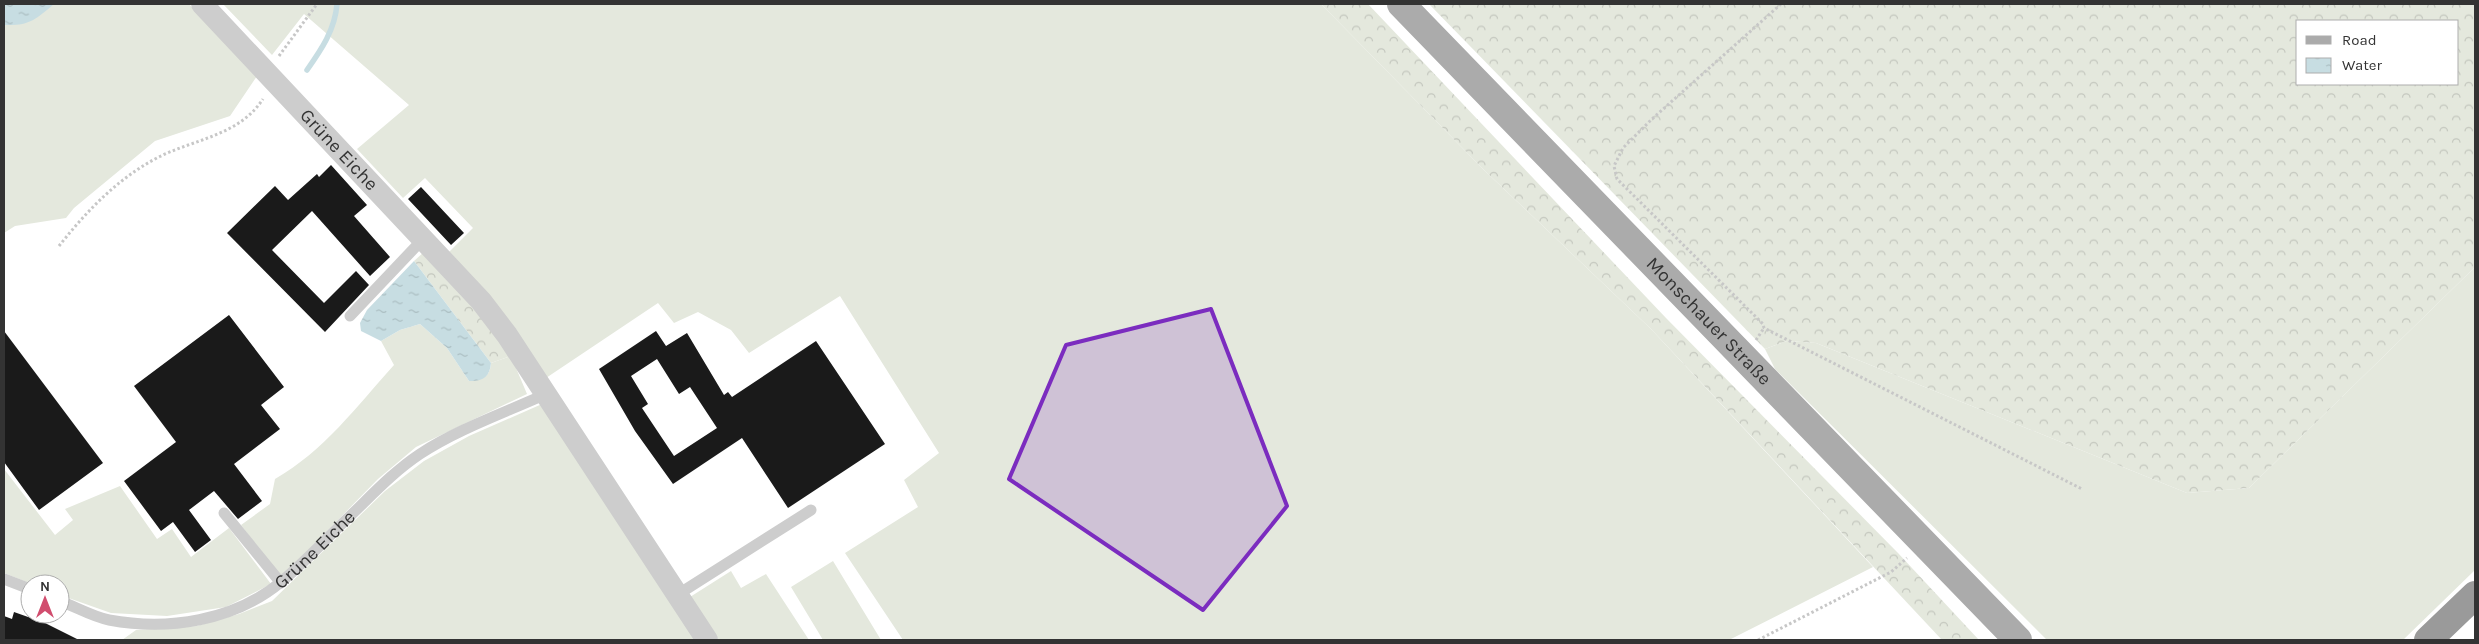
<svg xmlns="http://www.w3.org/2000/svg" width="2479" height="644" viewBox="0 0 2479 644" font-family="Karla,sans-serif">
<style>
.grass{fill:#e4e8dd}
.forest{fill:url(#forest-crowns);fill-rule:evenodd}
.water{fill:url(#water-ripples)}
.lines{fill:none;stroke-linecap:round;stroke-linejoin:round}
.stream{stroke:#c7dde2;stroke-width:5.5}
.building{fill:#1a1a1a;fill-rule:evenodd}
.path{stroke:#c7c7c7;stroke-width:3;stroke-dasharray:2.5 2.5;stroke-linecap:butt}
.service{stroke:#cdcdcd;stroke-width:11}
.minor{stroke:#cdcdcd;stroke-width:22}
.primary{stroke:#ababab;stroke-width:28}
.motorway{stroke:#9a9a9a;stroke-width:28}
.marked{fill:#7b2cbf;fill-opacity:0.2;stroke:#7b2cbf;stroke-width:4;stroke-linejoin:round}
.labels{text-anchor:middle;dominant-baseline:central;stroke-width:5;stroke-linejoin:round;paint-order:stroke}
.street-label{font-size:19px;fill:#333;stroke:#fff}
</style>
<defs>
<pattern id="forest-crowns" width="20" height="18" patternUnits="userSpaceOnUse" patternTransform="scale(1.25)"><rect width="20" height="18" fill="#e4e8dd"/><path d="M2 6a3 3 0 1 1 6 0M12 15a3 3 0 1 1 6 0" fill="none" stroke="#c4c7be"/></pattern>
<pattern id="water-ripples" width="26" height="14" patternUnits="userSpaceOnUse" patternTransform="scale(1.25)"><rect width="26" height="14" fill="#c7dde2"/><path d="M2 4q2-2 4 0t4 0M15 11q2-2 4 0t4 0" fill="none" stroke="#abbec2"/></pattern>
</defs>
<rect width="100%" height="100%" fill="#fff"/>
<path class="grass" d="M4,4H189L257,76L230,116L155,141L74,208L66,218L15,226L4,233Z
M223,4H1321L1484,170L1651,329L1873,567L1729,640H903L845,553L918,507L904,480L939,453L840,296L749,353L731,330L698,312L674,323L658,303L546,378L448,253L473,228L425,178L403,198L357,149L409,105L304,14L272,55Z
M2475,267V570L2403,640H2047L1775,369L1765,349L1787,341L1816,343L2187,493L2249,488Z
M420,324L447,348L469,381C482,379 490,378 491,363L511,356L527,394L416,447L378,479L281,578L241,525L270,504L275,479C324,451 357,406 394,365L381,341L400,330Z
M542,404L695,640H122L136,630L197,626L239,614L272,601L385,491L424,461L469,436Z
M4,469L55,535L73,520L65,509L120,486L157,539L172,529L191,557L229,528L271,584L226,607L167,616L111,613L60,595V584H32L4,573Z
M833,561L881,640H823L791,587Z
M731,571L741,588L766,574L809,640H719L690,597Z"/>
<path class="forest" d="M1321,4H1368L1666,318L1898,553L1979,640H1942L1651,329L1484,170Z
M1429,4H2475V267L2249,488L2187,493L1816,343L1787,341L1765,349ZM2298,21H2458V84H2298Z
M425,251L438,263L511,356L491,363L414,261Z"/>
<path class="water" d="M4,4H54C35,20 29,26 4,25Z
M414,261L491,363C490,377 482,382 469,381L447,348L420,324L400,330L381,341L361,331L360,323L367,310Z"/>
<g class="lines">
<path class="stream" d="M307,70C321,50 335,30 337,4"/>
</g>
<path class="building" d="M331,165L367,205L354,216L390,257L370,276L312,211L272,250L324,303L356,271L369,285L325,332L227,233L275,186L288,200L317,174L319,177Z
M421,187L464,233L451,245L408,199Z
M229,315L284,387L261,405L280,429L234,464L262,501L238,519L214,491L189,510L211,540L195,552L173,522L161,531L124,481L176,442L134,386Z
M4,331L103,463L39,510L4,462Z
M656,331L666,346L687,333L724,395L728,392L732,397L816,341L885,444L788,508L742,438L673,484L635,431L599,369ZM657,359L679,394L690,387L717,428L674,456L642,408L648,404L631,376Z
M14,612L45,623L79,640H4V616L12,619Z"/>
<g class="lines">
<path class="path" d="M1781,4L1652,119L1623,148L1614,166L1617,179L1763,324L1764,328L2082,489
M279,56L317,4
M59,246C86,212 116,180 155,159C192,139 238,137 263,99
M1756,340L1764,328
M1758,640L1891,572L1907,558"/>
<g class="service">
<path d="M350,316L423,239"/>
<path d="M224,513L281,583"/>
<path d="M4,579L30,589"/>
<path d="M677,595L811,510"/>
<path id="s1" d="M60,601C76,607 93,617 109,620C168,631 234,621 281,582C305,562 327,538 349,517C372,495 393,472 420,454C458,429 504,413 546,394"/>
</g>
<path class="minor" id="s2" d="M202,4L481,301L507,335L707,640"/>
<path class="primary" id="s3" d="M1401,4L2018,640"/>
<path class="motorway" d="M2428,640L2475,595"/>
</g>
<path class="marked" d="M1211,309L1287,506L1203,610L1009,479L1066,345Z"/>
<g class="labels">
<g class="street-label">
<text stroke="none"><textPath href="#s2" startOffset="200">Grüne Eiche</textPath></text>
<text stroke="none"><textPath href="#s3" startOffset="442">Monschauer Straße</textPath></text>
<text stroke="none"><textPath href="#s1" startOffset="281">Grüne Eiche</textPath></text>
</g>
</g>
<rect width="2479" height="644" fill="none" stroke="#333333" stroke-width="10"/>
<rect x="2296" y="20" width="162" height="65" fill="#ffffff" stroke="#adadad"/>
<rect x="2306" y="36" width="25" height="8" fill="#ababab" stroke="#adadad"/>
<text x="2342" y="45" font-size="15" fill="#333333">Road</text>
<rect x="2306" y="58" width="25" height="15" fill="url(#water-ripples)" stroke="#adadad"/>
<text x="2342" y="70" font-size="15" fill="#333333">Water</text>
<g transform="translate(45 599)"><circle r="24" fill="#ffffff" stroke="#adadad"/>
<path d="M0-4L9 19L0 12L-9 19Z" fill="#d14d6e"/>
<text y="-8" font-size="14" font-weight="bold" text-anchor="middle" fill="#333333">N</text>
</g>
</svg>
